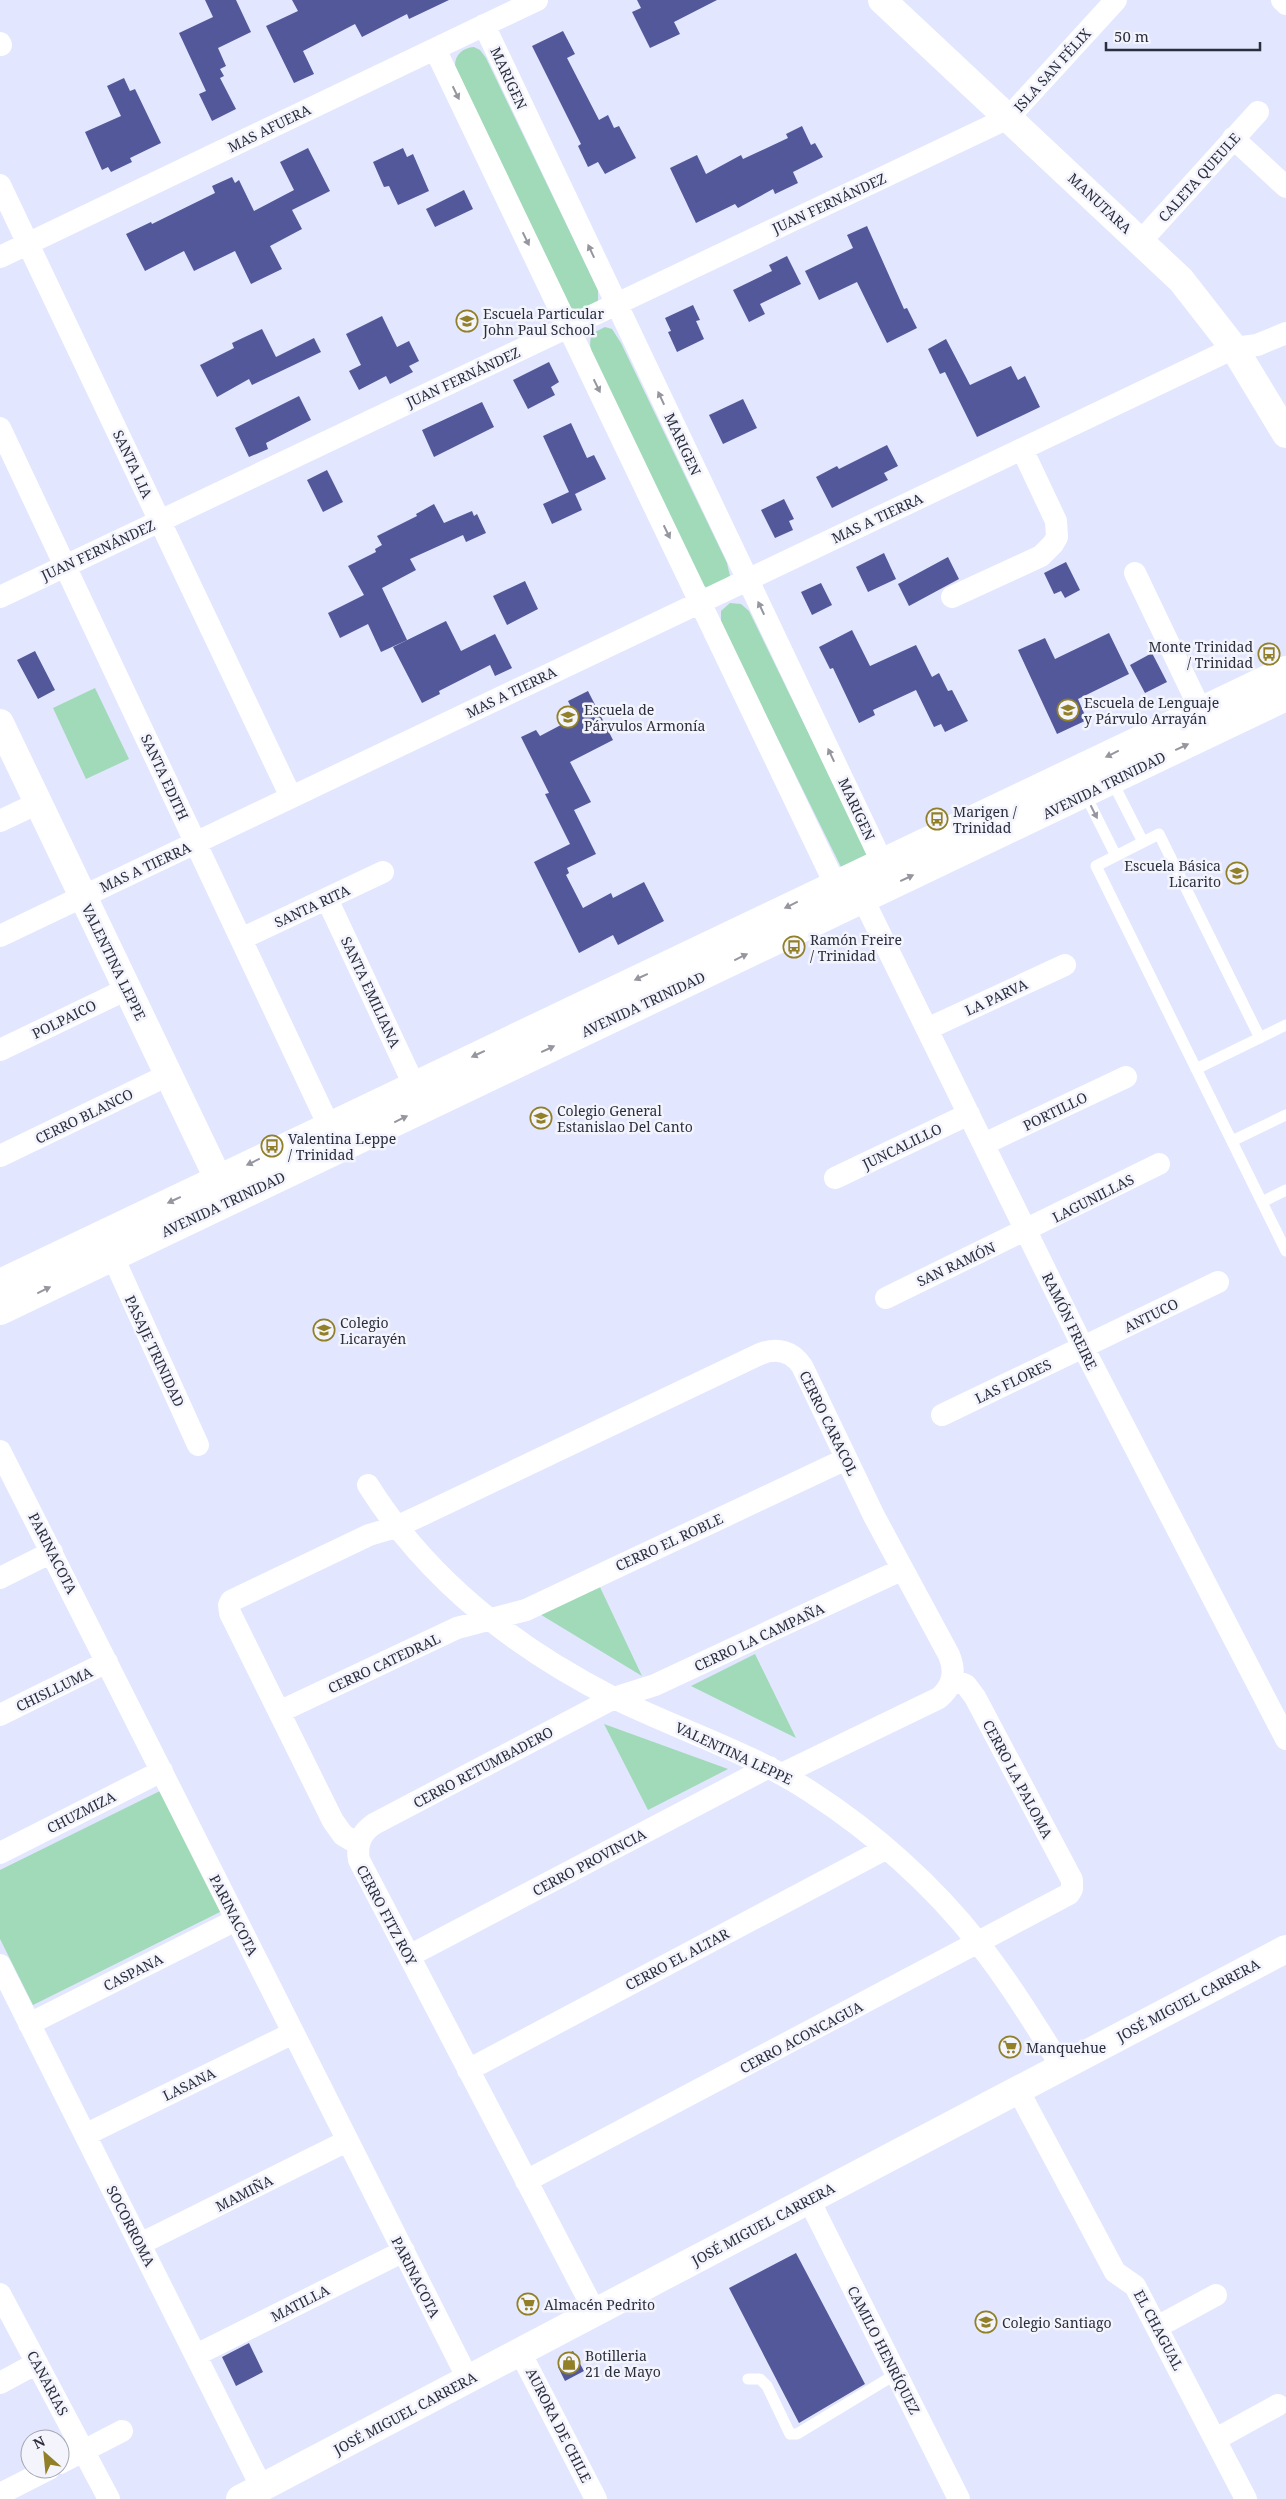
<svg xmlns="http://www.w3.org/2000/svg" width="1286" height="2499" viewBox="0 0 1286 2499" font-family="'Noto Serif',serif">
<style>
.green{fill:#a1dab8}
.building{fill:#525899}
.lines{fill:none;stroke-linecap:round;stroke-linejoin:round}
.lane{stroke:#fff;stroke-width:11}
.street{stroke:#fff;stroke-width:22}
.secondary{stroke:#fff;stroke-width:28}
.oneway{fill:#95969e}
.labels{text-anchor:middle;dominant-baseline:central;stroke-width:5;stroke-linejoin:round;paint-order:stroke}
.street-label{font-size:14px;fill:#2b2e3d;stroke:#f3f4fc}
.poi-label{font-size:14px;fill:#2b2e3d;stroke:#f3f4fc;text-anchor:start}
</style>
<rect width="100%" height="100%" fill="#e2e6fe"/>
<path class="green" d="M474,47L480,50L486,58L598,290V304L579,313L570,307L455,66C455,54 463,48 474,47Z
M605,327L612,329L621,343L727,563L730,576L708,589L703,585L592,354L590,345L591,334Z
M730,603L741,604L749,611L869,857L842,869L721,624V611Z
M95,688L129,759L86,779L53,708Z
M599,1585L642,1676L538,1613Z
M755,1654L796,1738L691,1686Z
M604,1724L728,1769L648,1810Z
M164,1789L224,1910L33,2005L0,1939V1870Z"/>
<path class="building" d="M205,0H236L251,32L218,48L226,66L220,69L224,76L220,78L236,109L212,121L199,94L206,91L179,33L213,17Z
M292,0H449L409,19L407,14L362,37L355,24L303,51L314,74L294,83L266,26L298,11Z
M637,0H717L674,22L680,34L650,48L632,12L641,8Z
M563,31L575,54L567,58L599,120L608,115L614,128L619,126L636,158L605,174L598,162L588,167L578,146L581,144L532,46Z
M124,78L130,91L135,89L161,143L130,158L132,162L111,172L108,167L102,170L85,132L121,116L107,86Z
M802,126L811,145L815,143L823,157L793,172L798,183L775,194L773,189L738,208L735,204L696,223L670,168L697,155L706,174L741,155L743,159L788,138L786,134Z
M308,148L330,191L292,210L302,229L270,246L282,269L251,284L235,251L194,271L184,251L145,271L126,234L151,222L152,224L215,193L212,186L232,177L235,183L239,180L254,211L294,190L280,162Z
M403,148L407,157L413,154L429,191L398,205L389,186L384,187L373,162Z
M464,190L473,209L435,227L426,209Z
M867,226L904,309L907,308L917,328L887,343L857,282L819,300L805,271L853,248L847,235Z
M787,256L801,284L760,304L765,314L749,322L733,290L772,271L769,265Z
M693,305L700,320L696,321L704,339L677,352L668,332L671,331L665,318Z
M382,316L397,347L409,341L419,361L409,366L413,372L390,384L386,376L359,390L349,371L361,365L346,334Z
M262,329L276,357L314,338L321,352L252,385L249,379L217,397L200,365L234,348L232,343Z
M946,339L970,385L1011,366L1018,380L1025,376L1040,407L977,437L945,372L940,374L928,349Z
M549,362L559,382L551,387L555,395L528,409L513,380Z
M299,396L311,420L266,443L268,449L249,457L235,428Z
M743,399L757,428L723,444L709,415Z
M482,402L494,427L434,457L422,430Z
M571,423L587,458L594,455L606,479L575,494L582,510L552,524L543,504L569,492L543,436Z
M887,445L898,466L884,473L888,480L832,508L816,477L837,466L839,469Z
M327,470L343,502L323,512L307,480Z
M784,499L794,519L789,521L793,530L775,538L761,510Z
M434,504L444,523L472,511L474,516L477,514L486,533L466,542L463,535L410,559L416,570L382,588L407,640L381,652L368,624L340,638L328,613L364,595L348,566L376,552L375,549L382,545L377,536L417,516L416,514Z
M884,553L896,579L868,592L856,567Z
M948,557L959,579L909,606L898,584Z
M1066,562L1080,590L1065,598L1061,591L1054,594L1044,573Z
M525,581L538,609L507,625L493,596Z
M821,583L832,605L812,615L801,592Z
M446,621L461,651L495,634L512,668L495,676L490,665L439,691L440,694L422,703L393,647Z
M852,630L870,666L916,645L932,677L939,673L948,691L952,690L968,721L945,732L941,724L934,727L916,690L873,710L875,715L859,723L833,668L830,669L819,647Z
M1109,633L1129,674L1078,699L1087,720L1057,734L1018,650L1045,638L1055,659Z
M35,651L55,690L38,699L17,660Z
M1152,653L1167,682L1145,693L1130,665Z
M588,691L613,740L570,762L591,802L574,810L596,854L567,868L569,873L566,875L583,908L611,893L613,898L644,882L664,921L618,945L613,935L579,953L534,862L570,844L545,794L549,793L521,737L536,730L540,736L576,717L568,701Z
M796,2253L865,2384L799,2423L729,2288Z
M249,2343L263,2372L236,2386L222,2357Z
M573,2351L584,2371L565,2381L558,2367L560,2358Z"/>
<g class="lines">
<path class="lane" d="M1112,781L1143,842
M1085,794L1116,856
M1260,1038L1159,834L1096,866L1286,1251
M1196,1069L1286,1025
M1232,1141L1286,1115
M1262,1202L1286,1190
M748,2379H760L767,2386L790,2434H797L896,2374"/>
<path class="street" d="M1282,0L1286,4
M484,25L882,862L874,878
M0,43L1,45
M435,49L835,884L863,899L1083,1347L1286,1739
M1233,138L1286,187
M0,185L291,797
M1141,241L1258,112
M0,257L537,0
M0,428L329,1126
M1135,573L1201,711
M0,597L1008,118L1116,0
M952,597L1041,556L1053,544L1057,537L1056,521L1022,449
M0,821L38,803
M327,899L414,1085
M0,936L1234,348L1257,345L1286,333
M241,939L383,872
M927,1029L1065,965
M0,1050L127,989
M984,1144L1126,1077
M0,1156L168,1075
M835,1178L969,1114
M113,1257L198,1445
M886,1298L1159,1164
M942,1415L1218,1282
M0,1451L468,2379
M368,1485C427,1579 515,1648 614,1698C679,1730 750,1752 811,1792C873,1832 933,1885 979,1944C1010,1983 1035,2025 1062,2067
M0,1578L52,1552
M279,1712L457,1628L526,1610L846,1459
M0,1715L107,1662
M358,1844L343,1835L333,1821L230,1613L229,1605L231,1601L369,1535L396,1527L422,1515L760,1354C777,1347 792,1351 802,1366L874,1516L949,1655C956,1672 953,1686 939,1698L782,1774
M0,1853L162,1771
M409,1956L769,1767
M0,1965L262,2488
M29,2024L236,1920
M468,2070L885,1849
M1018,2090L1115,2272L1135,2286L1246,2499
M85,2135L293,2033
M526,2181L1069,1894L1072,1889V1880L975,1697L966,1685L952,1679
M809,2200L959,2499
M140,2244L347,2141
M0,2294L109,2499
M595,2312L359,1860C356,1844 361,1833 374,1824L614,1698L655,1685L901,1570
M1157,2327L1216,2295
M520,2352L596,2499
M196,2355L404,2251
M0,2383L37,2363
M1216,2439L1278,2405
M60,2463L122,2431
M0,2494L49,2469"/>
<path class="secondary" d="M882,0L1181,280L1234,348L1286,434
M0,723L226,1195
M0,1283L1286,670
M0,1311L1286,697
M240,2499L1286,1949"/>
</g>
<defs><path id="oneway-solid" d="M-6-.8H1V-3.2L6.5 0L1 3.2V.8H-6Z" transform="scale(1.25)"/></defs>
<g class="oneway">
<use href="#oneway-solid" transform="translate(456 93) rotate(64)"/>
<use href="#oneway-solid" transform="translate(526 239) rotate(64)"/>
<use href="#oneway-solid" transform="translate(591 251) rotate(-115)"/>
<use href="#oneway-solid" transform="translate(597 386) rotate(64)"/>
<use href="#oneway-solid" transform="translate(661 398) rotate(-115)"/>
<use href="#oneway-solid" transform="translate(667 532) rotate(64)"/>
<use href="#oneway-solid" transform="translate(761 608) rotate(-115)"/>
<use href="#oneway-solid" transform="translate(1182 747) rotate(-25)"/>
<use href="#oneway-solid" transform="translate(1112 754) rotate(154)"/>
<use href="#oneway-solid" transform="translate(831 755) rotate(-115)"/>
<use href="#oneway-solid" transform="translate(1094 812) rotate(63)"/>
<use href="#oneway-solid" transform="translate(907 878) rotate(-25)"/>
<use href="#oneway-solid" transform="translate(791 905) rotate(154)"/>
<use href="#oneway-solid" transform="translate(741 957) rotate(-26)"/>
<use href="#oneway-solid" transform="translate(641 977) rotate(155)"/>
<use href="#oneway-solid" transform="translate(548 1049) rotate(-25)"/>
<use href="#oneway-solid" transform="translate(478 1054) rotate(155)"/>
<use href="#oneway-solid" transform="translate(401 1119) rotate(-26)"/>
<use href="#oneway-solid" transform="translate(253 1162) rotate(154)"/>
<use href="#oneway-solid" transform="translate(174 1200) rotate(155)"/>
<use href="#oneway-solid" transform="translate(44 1290) rotate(-26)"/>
</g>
<defs>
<g id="school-ring" transform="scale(1.125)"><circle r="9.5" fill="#f3f4fc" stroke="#918027" stroke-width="1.5"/><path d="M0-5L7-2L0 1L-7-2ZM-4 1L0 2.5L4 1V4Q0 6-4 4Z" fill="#918027"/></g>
<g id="bus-ring" transform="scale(1.125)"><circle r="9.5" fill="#f3f4fc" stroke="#918027" stroke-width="1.5"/><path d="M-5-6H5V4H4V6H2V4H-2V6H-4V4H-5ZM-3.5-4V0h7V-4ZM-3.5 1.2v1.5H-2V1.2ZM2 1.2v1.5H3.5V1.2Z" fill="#918027"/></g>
<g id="supermarket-ring" transform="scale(1.125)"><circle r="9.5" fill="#f3f4fc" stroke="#918027" stroke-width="1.5"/><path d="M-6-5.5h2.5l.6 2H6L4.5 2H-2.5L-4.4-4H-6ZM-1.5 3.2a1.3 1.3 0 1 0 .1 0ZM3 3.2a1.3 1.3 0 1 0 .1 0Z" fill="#918027"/></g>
<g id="shop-ring" transform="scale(1.125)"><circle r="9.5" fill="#f3f4fc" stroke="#918027" stroke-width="1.5"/><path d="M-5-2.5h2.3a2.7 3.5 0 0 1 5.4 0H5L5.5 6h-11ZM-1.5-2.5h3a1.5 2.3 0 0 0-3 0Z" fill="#918027"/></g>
</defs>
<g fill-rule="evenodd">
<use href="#school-ring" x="467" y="321"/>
<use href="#bus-ring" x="1269" y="654"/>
<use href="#school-ring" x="1068" y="710"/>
<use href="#school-ring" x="568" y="717"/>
<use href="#bus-ring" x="937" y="819"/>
<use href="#school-ring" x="1237" y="873"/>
<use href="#bus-ring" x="794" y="947"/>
<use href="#school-ring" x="541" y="1118"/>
<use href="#bus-ring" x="272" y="1146"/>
<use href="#school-ring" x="324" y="1330"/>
<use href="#supermarket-ring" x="1010" y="2047"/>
<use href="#supermarket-ring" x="528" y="2304"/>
<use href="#school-ring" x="986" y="2322"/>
<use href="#shop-ring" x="569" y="2363"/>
</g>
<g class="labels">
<g class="street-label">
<text transform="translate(1052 70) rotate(-48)">ISLA SAN FÉLIX</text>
<text transform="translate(509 78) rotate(65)">MARIGEN</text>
<text transform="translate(269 128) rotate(-26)">MAS AFUERA</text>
<text transform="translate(1199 177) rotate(-48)">CALETA QUEULE</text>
<text transform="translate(829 203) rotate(-25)">JUAN FERNÁNDEZ</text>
<text transform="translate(1100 203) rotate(43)">MANUTARA</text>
<text transform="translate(463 377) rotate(-25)">JUAN FERNÁNDEZ</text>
<text transform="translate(683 444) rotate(65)">MARIGEN</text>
<text transform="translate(133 464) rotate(65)">SANTA LIA</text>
<text transform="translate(877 518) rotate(-25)">MAS A TIERRA</text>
<text transform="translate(98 550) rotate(-25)">JUAN FERNÁNDEZ</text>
<text transform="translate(511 692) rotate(-26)">MAS A TIERRA</text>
<text transform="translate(165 777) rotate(65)">SANTA EDITH</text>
<text transform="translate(1104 785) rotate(-26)">AVENIDA TRINIDAD</text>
<text transform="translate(857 809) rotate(65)">MARIGEN</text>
<text transform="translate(145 867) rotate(-25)">MAS A TIERRA</text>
<text transform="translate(312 906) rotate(-25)">SANTA RITA</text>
<text transform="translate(114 962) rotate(64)">VALENTINA LEPPE</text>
<text transform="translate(371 992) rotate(65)">SANTA EMILIANA</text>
<text transform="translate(996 997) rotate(-25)">LA PARVA</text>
<text transform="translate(643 1004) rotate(-25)">AVENIDA TRINIDAD</text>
<text transform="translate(64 1019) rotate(-26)">POLPAICO</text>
<text transform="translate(1055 1111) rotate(-26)">PORTILLO</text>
<text transform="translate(84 1116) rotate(-26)">CERRO BLANCO</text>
<text transform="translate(902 1146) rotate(-26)">JUNCALILLO</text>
<text transform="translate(1093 1198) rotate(-27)">LAGUNILLAS</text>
<text transform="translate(223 1204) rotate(-25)">AVENIDA TRINIDAD</text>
<text transform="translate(956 1264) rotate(-25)">SAN RAMÓN</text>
<text transform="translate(1151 1315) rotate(-26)">ANTUCO</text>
<text transform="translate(1070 1321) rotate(64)">RAMÓN FREIRE</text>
<text transform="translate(155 1351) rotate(65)">PASAJE TRINIDAD</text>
<text transform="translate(1013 1381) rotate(-26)">LAS FLORES</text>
<text transform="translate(829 1423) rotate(64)">CERRO CARACOL</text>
<text transform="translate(669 1542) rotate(-25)">CERRO EL ROBLE</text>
<text transform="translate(53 1553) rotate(63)">PARINACOTA</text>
<text transform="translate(759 1637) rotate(-25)">CERRO LA CAMPAÑA</text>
<text transform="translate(384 1663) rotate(-25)">CERRO CATEDRAL</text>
<text transform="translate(54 1689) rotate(-26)">CHISLLUMA</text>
<text transform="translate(734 1753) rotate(25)">VALENTINA LEPPE</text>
<text transform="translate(483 1767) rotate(-28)">CERRO RETUMBADERO</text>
<text transform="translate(1018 1779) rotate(62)">CERRO LA PALOMA</text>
<text transform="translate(81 1812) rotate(-27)">CHUZMIZA</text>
<text transform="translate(589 1862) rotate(-28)">CERRO PROVINCIA</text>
<text transform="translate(234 1915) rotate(63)">PARINACOTA</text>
<text transform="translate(387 1915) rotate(62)">CERRO FITZ ROY</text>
<text transform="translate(677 1959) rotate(-28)">CERRO EL ALTAR</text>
<text transform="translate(133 1972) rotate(-27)">CASPANA</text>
<text transform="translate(1188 2000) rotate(-28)">JOSÉ MIGUEL CARRERA</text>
<text transform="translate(801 2037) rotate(-28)">CERRO ACONCAGUA</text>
<text transform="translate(189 2084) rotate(-26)">LASANA</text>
<text transform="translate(244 2193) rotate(-27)">MAMIÑA</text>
<text transform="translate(763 2224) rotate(-28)">JOSÉ MIGUEL CARRERA</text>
<text transform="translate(131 2226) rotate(63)">SOCORROMA</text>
<text transform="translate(416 2277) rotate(63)">PARINACOTA</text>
<text transform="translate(300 2303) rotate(-27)">MATILLA</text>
<text transform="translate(1159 2330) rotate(62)">EL CHAGUAL</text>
<text transform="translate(884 2350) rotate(63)">CAMILO HENRÍQUEZ</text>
<text transform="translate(48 2383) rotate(62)">CANARIAS</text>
<text transform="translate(405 2413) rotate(-28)">JOSÉ MIGUEL CARRERA</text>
<text transform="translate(559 2425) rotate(63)">AURORA DE CHILE</text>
</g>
<g class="poi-label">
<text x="483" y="313">Escuela Particular<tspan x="483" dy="16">John Paul School</tspan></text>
<text x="1253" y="646" text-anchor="end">Monte Trinidad<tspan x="1253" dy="16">/ Trinidad</tspan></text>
<text x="1084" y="702">Escuela de Lenguaje<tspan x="1084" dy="16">y Párvulo Arrayán</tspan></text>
<text x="584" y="709">Escuela de<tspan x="584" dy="16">Párvulos Armonía</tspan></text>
<text x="953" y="811">Marigen /<tspan x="953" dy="16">Trinidad</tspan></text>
<text x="1221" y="865" text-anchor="end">Escuela Básica<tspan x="1221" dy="16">Licarito</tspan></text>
<text x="810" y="939">Ramón Freire<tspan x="810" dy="16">/ Trinidad</tspan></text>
<text x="557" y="1110">Colegio General<tspan x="557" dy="16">Estanislao Del Canto</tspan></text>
<text x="288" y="1138">Valentina Leppe<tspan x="288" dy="16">/ Trinidad</tspan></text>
<text x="340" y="1322">Colegio<tspan x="340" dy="16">Licarayén</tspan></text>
<text x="1026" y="2047">Manquehue</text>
<text x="544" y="2304">Almacén Pedrito</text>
<text x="1002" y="2322">Colegio Santiago</text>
<text x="585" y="2355">Botilleria<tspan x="585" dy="16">21 de Mayo</tspan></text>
</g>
</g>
<g transform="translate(45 2454) rotate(333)"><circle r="24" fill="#f3f4fc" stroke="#a3a5b0"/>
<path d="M0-4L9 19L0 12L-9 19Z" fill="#918027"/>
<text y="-8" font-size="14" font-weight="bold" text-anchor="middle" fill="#2b2e3d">N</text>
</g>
<path d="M1106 42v8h154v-8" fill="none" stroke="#2b2e3d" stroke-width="2.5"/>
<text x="1114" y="42" font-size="15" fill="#2b2e3d" stroke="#f3f4fc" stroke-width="4" paint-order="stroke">50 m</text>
</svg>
